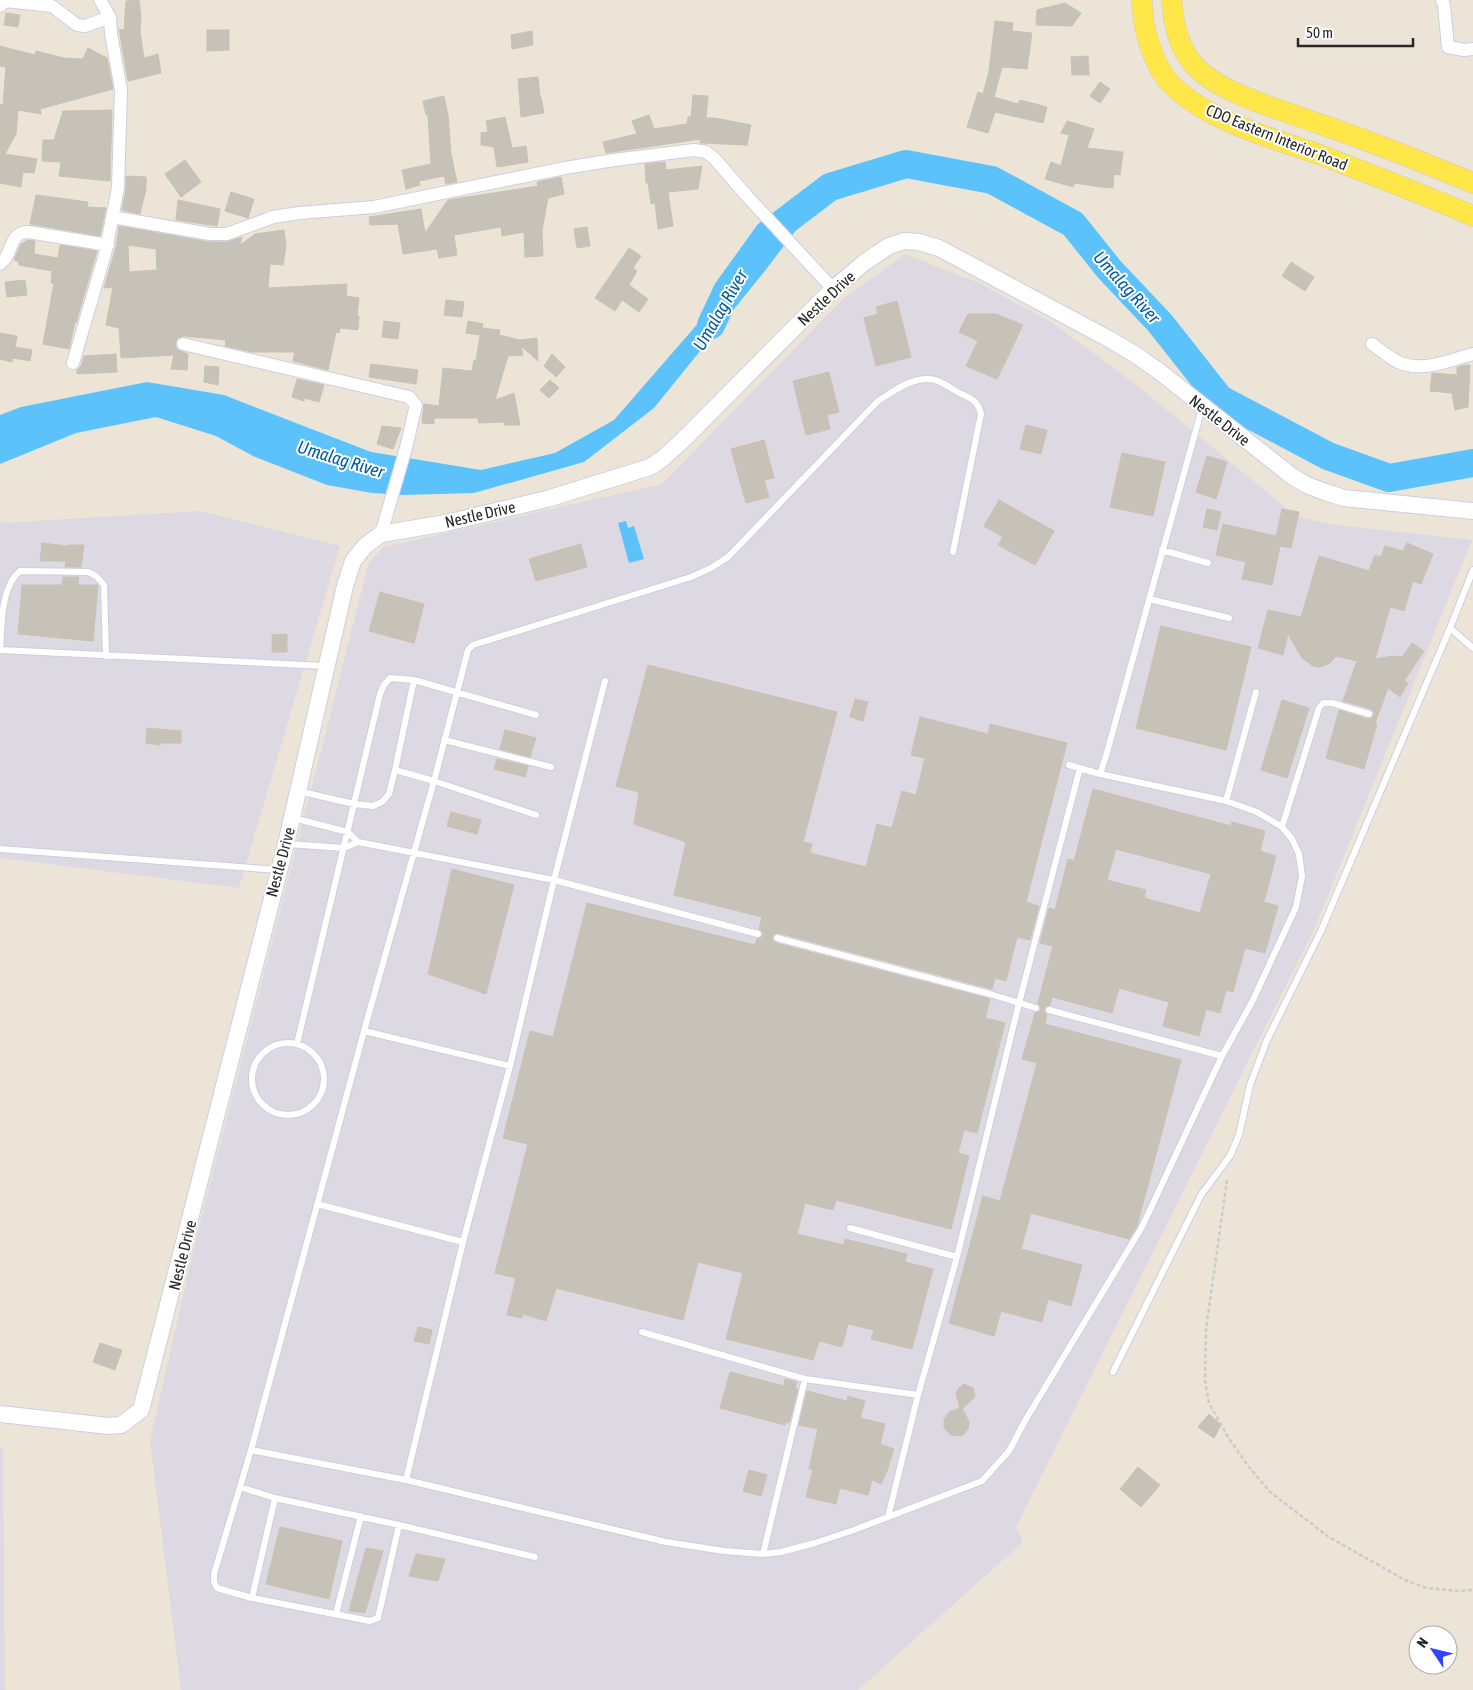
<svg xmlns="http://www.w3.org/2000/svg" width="1473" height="1690" viewBox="0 0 1473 1690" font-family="'Asap Condensed',sans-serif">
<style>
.industrial{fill:#ddd9e3}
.water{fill:#5cc2fc}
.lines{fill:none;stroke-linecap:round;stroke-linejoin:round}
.river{stroke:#5cc2fc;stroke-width:28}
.building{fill:#c7c2b7;stroke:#c7c2b1;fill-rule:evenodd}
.service-casing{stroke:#cccee3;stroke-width:8}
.minor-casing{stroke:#cccee3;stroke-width:14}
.tertiary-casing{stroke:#cccee3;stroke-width:18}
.primary-casing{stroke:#cbcbcb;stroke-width:21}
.path{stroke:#cbcbcb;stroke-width:2.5;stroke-dasharray:4 2.5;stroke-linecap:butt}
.service{stroke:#fff;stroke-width:6}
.minor{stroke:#fff;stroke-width:12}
.tertiary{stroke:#fff;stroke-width:16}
.primary{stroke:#ffe749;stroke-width:20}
.labels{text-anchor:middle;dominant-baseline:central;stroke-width:4;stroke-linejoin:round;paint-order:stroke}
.street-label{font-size:16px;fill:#282828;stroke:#fff}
.water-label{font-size:18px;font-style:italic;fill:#005ba3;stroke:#fff}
</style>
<rect width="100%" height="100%" fill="#ece5d7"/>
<path class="industrial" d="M905,254L979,283L1051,322L1134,383L1296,516L1329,524L1472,540L1316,925L1016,1527L1023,1542L858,1690H181L150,1441L194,1247L369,562L384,547L662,484L843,299Z
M201,511L340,546L239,888L0,858V523Z
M0,1446L3,1449L5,1690H0Z"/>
<path class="water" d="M822,196L764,272L654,408L584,462L474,493L402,495L372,493L327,485L253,456L216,436L156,417L76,433L0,464V415L21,407L147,382L224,395L371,452L481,470L555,453L614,420L754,259Z
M626,521L628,528L634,526L644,559L629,563L618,523Z"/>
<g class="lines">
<path class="river" d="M711,325L727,291L768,234L830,187L906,164L992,180L1073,224L1109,269L1160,323L1220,399L1328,456L1389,478L1473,463"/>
</g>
<path class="building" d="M139,0L141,17L140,31L144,58L158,54L161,73L128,81L119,29L124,30L126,1Z
M1065,3L1081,13L1072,26L1036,25L1037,10Z
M6,13L20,15L18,27L4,25Z
M995,21L1013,23L1012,31L1032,33L1027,69L1002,67L994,97L1018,104L1020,100L1047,107L1043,123L995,112L988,133L967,127L978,92L983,94L989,71Z
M207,30H229V50L207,51Z
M532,31L533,45L512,49L511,35Z
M0,46L35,55L36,51L64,58L83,59L88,48L107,58L113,89L40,109L41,114L18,110L16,134L5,154L37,159L34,173L23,172L21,187L0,183V104L3,105L6,67L0,66Z
M1088,56L1089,75H1072L1071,57Z
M538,77L540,97H541L544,113L521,117L518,79Z
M1100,82L1110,89L1100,103L1090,96Z
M693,95L708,96L706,118H715L751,125L747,145L702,143H700L701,139L606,153L603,142L637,134L632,121L649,115L654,129L687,124L688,117H691Z
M444,96L448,115L451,154L457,182L446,184L444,176L419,181L420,185L406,189L402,170L431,164L428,115H426L423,101Z
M112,110L110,181L59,176L61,162L42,161L43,140H54L63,111Z
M505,117L512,148L526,146L528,162L497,167L494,147L481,145V133L488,132L486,121Z
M1067,121L1094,129L1087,148L1123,152L1120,175L1114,174L1113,188L1100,187L1075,183L1073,187L1045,179L1051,162L1061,166L1069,135L1061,133Z
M185,160L201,182L181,197L165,174Z
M665,162L666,170L702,166L698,189L668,192L673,226L658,229L655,203L651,204L648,183H646L645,164Z
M126,176L146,177V189L140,214L122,210L126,189Z
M561,177L564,194L548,198L542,230L543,256L525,257L524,232L502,236L501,227L454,235L457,255L439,258L437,249L403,254L398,224L370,225L369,217L421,209L425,233L448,200L538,186L537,182Z
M231,192L254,199L248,218L225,211Z
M36,195L88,202L87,207L106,208L100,236L30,224Z
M178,200L220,209L217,226L176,220Z
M119,226L209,242H227L242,237L240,245L255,234L284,230L286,246L283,265L270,264L268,288L347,284L346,296L359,298L357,316H359L358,330L340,328L339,333L336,332L328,370L293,361L295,352H252L225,346L226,340L184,336L177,338L175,346L178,350L188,354L187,370L171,369L174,355L121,358L119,328L106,325L113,287L104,288L116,247ZM128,245L156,249L157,270L129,272Z
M587,227L590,246L577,248L574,229Z
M28,240L35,241L34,254L58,258L60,245L97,251L76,323L75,322L69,349L43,344L54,283H51L52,271L19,265V262L14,260L21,244Z
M629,248L641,256L633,268L637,271L629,285L648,299L639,312L622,300L615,311L595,298Z
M1291,262L1314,277L1305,291L1282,276Z
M25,280L27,295L7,297L5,282Z
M446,300L464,302L462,317L444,315Z
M897,301L911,357L876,366L864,318L878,314L876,307Z
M968,314H996L1023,325L997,379L966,366L978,341L959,332Z
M384,321L400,323L398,339L382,337Z
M468,321L483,324L482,328L500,330L499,335L520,340L537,338L538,361L521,346L523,355L508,356L495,400L514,393L520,425H504V422L479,423L478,418H434V424L422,423L424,404L439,406L443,368L472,371L474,360L476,361L480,335L466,333Z
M0,333L17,336L15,347L32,350L30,361L13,358L12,362L0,359Z
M116,354L117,372L77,374V370L81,366L84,356Z
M552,354L565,367L556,377L544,366Z
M371,364L418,370L416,384L369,377Z
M1465,365H1470L1468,407L1455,410L1452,393L1430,391L1432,373L1457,375V367Z
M205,366L219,367L218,385L204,382Z
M829,372L839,412L827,415L830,429L806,435L793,381Z
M297,379L324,385L319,402L304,398V401L292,397Z
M550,380L559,388L549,398L540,390Z
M1026,425L1047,430L1041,454L1020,449Z
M382,426L401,428L393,449L377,444Z
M764,440L774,478L764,480L769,497L746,503L731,449Z
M1122,453L1165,462L1153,516L1110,507Z
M1207,456L1227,462L1216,499L1196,492Z
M999,500L1054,531L1035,565L998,545L1003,537L984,526Z
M1207,509L1221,512L1217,530L1203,527Z
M1282,509L1299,512L1291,548L1280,546L1272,585L1242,579L1246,562L1216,555L1223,524L1276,536Z
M42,543L68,546V545H84L81,567H65L66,561H40Z
M1407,543L1433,554L1421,584L1413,581L1404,611L1391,607L1390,608L1375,659L1393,656L1402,657L1412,643L1424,651L1404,681L1408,683L1400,697L1388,688L1375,723L1377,724L1364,769L1326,758L1339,710L1368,719L1374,716V712L1371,709L1343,701L1357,661L1336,656L1331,662L1326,665L1319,667L1313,666L1302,658L1288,634L1283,655L1258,648L1268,610L1301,617L1319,556L1369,571L1375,555L1381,557L1385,546L1403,551Z
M581,544L587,567L536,581L529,559Z
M63,577H79L78,585H98L93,641L18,634L22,585H62Z
M380,592L424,604L414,643L369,631Z
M1161,626L1251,647L1226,750L1136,728Z
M287,634V652H272V635Z
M648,665L837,712L803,842L812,844L810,853L866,867L877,824L892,828L902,791L916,795L925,758L911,755L920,717L988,734L990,724L1067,743L1026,902L1039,906L1030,940L1017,937L1006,981L995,978L992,989L778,933L774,934L772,937L773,941L776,943L990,999L985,1018L1005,1023L977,1133L964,1130L958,1153L969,1156L951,1229L836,1200L833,1210L805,1203L797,1234L844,1245L845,1239L907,1254L905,1262L933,1269L912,1349L871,1339L874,1330L848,1324L842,1347L819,1341L813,1360L726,1339L743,1273L698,1262L683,1320L556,1288L546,1321L523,1314L522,1318L507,1315L516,1278L495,1273L528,1144L503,1138L530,1031L553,1037L587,903L755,945L757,939L761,938L763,935L762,931L759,929L762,917L674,895L686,842L634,824L639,792L616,786Z
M855,699L868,702L863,721L850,717Z
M1282,700L1309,708L1287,778L1261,770Z
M147,728L181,731V743H160V745L146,743Z
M505,730L536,738L530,757L500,749Z
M497,759L528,766L525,777L494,769Z
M1093,789L1231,826L1232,822L1265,831L1260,851L1276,856L1264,902L1278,906L1265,953L1245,948L1233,992L1226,990L1220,1013L1206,1009L1199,1036L1163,1026L1169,1002L1119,988L1112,1013L1052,997L1050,1005L1045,1007L1044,1012L1047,1015L1045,1024L1181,1060L1137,1226L1129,1239L1031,1213L1021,1249L1082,1265L1071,1306L1048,1299L1042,1322L1001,1311L994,1336L949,1323L983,1196L1000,1201L1037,1063L1022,1059L1035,1013L1039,1012L1041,1009L1038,1003L1053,946L1040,943L1049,908L1055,910L1068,859L1074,861ZM1116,849L1211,874L1200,913L1144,898L1146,890L1107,880Z
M451,812L481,820L477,834L447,826Z
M452,869L514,885L486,994L428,974Z
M418,1327L432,1330L429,1344L414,1341Z
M100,1343L122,1350L115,1370L93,1362Z
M730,1372L784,1386L785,1379L797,1382L795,1388L798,1389L789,1423L786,1422L785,1425L720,1408Z
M964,1384L973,1388L975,1397L962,1409L969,1421L968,1429L963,1435L955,1436L951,1435L944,1428V1420L949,1412L960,1408L956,1393L959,1388Z
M807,1391L847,1401L848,1396L865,1401L860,1418L885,1424L880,1444L894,1449L887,1471L881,1484L872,1480L868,1495L840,1488L836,1504L806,1497L813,1469H809L818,1429L799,1425Z
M1209,1414L1221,1425L1214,1438L1198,1427Z
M1138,1467L1160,1485L1141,1507L1120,1489Z
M749,1470L767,1475L761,1496L743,1491Z
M280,1527L342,1541L329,1599L266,1584Z
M366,1548L383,1551L365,1613L349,1611Z
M416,1554L445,1559L438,1581L409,1576Z"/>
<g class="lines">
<g class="service-casing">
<path id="service" d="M1162,550L1208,563
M1149,599L1229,618
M1450,628L1473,648
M0,650L325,666
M0,650C2,627 0,587 20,571L88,572L96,576L104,585L106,656
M444,740L551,767
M395,770L434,781L536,815
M1100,774L1106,756L1202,408
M298,791L354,804L373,806L382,802L389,794L395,770L414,680
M1226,801L1256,692
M1282,827L1319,708L1323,703H1332L1369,714
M358,842L554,880L758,934
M288,844L344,848L358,842L348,832L293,818
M0,849L278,870
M777,938L990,994L1036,1008
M1049,1010L1222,1056
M364,1031L510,1066
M252 1079a36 36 0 1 1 72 0a36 36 0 1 1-72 0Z
M297,1044L380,694L384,685L390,678L414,680L536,715
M317,1204L463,1242
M850,1228L957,1257
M642,1332L805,1379L918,1395
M1113,1372L1201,1195L1230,1156L1239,1135L1250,1085L1267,1040L1321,931L1450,628L1473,570
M251,1450L406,1480L666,1542L724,1551L763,1554L781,1552L815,1543L854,1530L982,1481L1009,1451L1026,1419L1142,1227L1222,1056L1252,1002L1296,907L1302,876L1299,854L1292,839L1282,827L1257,812L1226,801L1100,774L1069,765
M406,1480L463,1242L510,1066L554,880L605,681
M240,1487L275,1498L399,1525L535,1557
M888,1517L918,1395L957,1257L1019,1003L1080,768
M399,1525L378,1618L370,1621L252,1598L217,1588L214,1582V1574L251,1450L364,1031L434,781L468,650L473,645L691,577L711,568L728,557L878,401C894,391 914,375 935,380C943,382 952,389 959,393C971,398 978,401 981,414L953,552
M763,1554L805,1379
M252,1598L275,1498
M336,1614L361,1516"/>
</g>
<g class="minor-casing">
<path id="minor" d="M1442,0L1444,5L1448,47L1464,50L1473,49
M0,6L5,1L52,6L77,25L85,26L110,17
M112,217L210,234H227L273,217L299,213L374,207L565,168L614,160L694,150L706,152L715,159L746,195L833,289
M0,264C15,253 7,233 28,232L108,245
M183,344L409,397L416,405L406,448L381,534
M1372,344C1380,350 1389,357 1398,362C1422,373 1449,360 1473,354
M73,363L105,254L118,188L121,90L111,34L110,17L100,0"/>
</g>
<g class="tertiary-casing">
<path id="tertiary" d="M0,1414L109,1426L121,1425L141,1410L286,844L345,586L353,561L365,546L381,534L446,523L547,499L650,467L662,459L684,439L833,289L865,262L889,246L904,241L919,242L939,248L1109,339L1136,355L1160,372L1293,477L1307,485L1325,492L1344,498L1473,511"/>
</g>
<g class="primary-casing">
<path id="primary" d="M1142,0C1142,28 1154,71 1177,90C1217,124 1269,137 1318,154C1370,174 1422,194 1473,216
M1172,0C1173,24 1179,49 1196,67C1221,94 1285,111 1320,124C1372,142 1423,162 1473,183"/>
</g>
<path class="path" d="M1227,1180L1206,1329L1205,1381L1209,1403L1228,1437L1248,1466L1270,1492L1329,1537L1405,1580L1427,1588L1458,1591L1473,1590"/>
<use href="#service" class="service"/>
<use href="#minor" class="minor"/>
<use href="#tertiary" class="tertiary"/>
<use href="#primary" class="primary"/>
</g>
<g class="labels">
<g class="street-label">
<text transform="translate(1277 137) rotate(22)">CDO Eastern Interior Road</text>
<text transform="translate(826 298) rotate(-43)">Nestle Drive</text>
<text transform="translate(1220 420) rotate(38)">Nestle Drive</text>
<text transform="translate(480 514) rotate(-13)">Nestle Drive</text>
<text transform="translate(280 862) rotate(-75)">Nestle Drive</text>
<text transform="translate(182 1255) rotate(-76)">Nestle Drive</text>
</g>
<g class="water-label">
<text transform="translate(1127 287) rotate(48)">Umalag River</text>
<text transform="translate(720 310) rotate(-60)">Umalag River</text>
<text transform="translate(341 459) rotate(17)">Umalag River</text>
</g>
</g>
<g transform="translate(1433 1650) rotate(305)"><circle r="24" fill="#ffffff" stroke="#a9a9a9"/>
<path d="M0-4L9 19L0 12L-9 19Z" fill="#3143ff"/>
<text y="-8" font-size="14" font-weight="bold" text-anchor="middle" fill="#282828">N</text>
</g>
<path d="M1298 38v8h115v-8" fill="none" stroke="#282828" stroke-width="2.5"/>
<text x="1306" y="38" font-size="15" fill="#282828" stroke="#ffffff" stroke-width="4" paint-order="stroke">50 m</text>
</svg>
